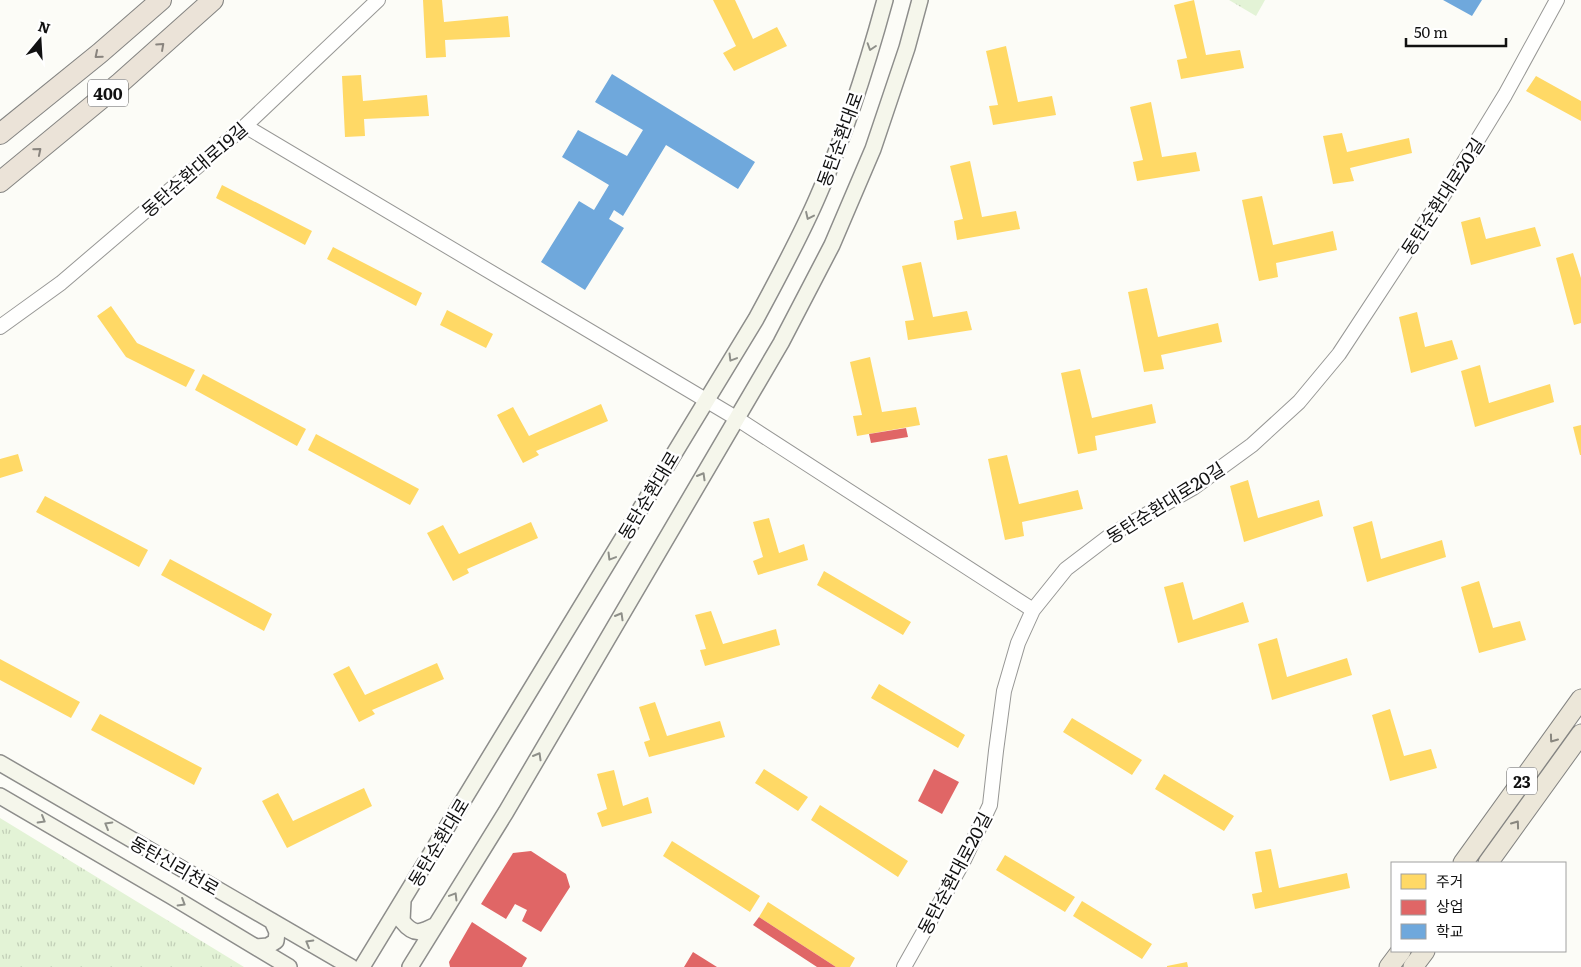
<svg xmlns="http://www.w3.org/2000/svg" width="1581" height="967" viewBox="0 0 1581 967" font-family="Literata,'Noto Sans KR',serif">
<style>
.park{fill:url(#park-tufts)}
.homes{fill:#ffd966}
.shops{fill:#e06666}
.schools{fill:#6fa8dc}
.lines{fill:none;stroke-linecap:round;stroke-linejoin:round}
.tertiary-casing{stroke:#979795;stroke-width:16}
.secondary-casing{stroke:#8d8d8b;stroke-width:18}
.trunk-casing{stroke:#848482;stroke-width:21}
.motorway-casing{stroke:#848482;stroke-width:22}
.tertiary{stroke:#fffffe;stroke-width:14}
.secondary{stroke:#f5f6eb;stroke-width:15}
.trunk{stroke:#ece7d9;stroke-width:19}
.motorway{stroke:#ebe3d8;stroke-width:20}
.oneway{stroke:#89847e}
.oneway2{stroke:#8e8f89}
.oneway3{stroke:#89877f}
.labels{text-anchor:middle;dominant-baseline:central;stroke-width:5;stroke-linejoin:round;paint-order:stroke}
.shield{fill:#fff;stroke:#585858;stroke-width:1}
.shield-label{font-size:16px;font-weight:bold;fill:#111}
.street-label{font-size:18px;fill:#111;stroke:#fff}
</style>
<defs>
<pattern id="park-tufts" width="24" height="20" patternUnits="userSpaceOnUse" patternTransform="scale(1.25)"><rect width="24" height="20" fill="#e3f3d6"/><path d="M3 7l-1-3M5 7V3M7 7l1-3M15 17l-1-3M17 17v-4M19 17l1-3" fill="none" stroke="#c2cfb7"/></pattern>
</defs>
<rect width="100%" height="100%" fill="#fcfcf7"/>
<path class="park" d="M1229,0H1265L1256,16Z
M0,818L244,967H0Z"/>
<path class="homes" d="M423,0H442L444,22L508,16L510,37L445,40L446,57L426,58Z
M713,0H735L753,39L777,27L787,46L734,71L723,53L736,46Z
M1194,0L1206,55L1240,50L1244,68L1181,79L1177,60L1187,58L1174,5Z
M1006,46L1018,102L1052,96L1056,115L993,125L989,106L998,105L986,51Z
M361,75L363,101L427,95L429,116L364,119L365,136L345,137L342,76Z
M1536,76L1581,101V121L1526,91Z
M1151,102L1162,157L1196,152L1200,171L1137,181L1133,162L1143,160L1130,107Z
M1342,133L1347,152L1409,138L1412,153L1350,168L1354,181L1333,184L1323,136Z
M970,161L982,217L1016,211L1020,229L957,240L954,221L963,219L950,166Z
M222,185L312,231L305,245L216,198Z
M1262,196L1273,245L1333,231L1337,250L1276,263L1278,277L1259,281L1242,200Z
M1480,217L1486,239L1535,227L1541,246L1471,265L1461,222Z
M333,247L422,293L416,306L327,259Z
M1573,253L1581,278V323L1574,325L1556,258Z
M921,262L933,317L967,311L972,330L908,340L905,321L914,320L902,266Z
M1147,288L1158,337L1218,323L1222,342L1161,355L1164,369L1144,372L1128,292Z
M111,306L137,343L195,370L186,387L126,357L97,316Z
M447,310L493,334L486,348L440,325Z
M1417,312L1425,347L1452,340L1458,359L1411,373L1399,317Z
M870,357L882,412L916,407L920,425L857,436L853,416L862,415L850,362Z
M1480,365L1489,403L1550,384L1554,402L1475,427L1461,371Z
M1080,369L1092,418L1152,404L1156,423L1095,436L1097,450L1078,454L1061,373Z
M203,374L306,429L297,446L195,390Z
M601,404L608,421L536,451L539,455L523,463L497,415L513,407L529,436Z
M1581,425V455H1580L1573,427Z
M316,434L419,489L410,505L308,450Z
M18,454L23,471L0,478V459Z
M1007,455L1019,504L1078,490L1083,509L1022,522L1024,536L1005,540L988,459Z
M1248,480L1258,518L1319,500L1323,516L1244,542L1230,486Z
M45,496L148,550L139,567L36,512Z
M769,518L779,553L804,544L808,560L758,575L753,561L763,557L753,522Z
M1372,521L1381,559L1442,540L1446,557L1367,582L1353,527Z
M531,522L538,538L467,569L469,573L453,581L427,533L443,525L459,554Z
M170,559L272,614L264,631L161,575Z
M824,571L911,622L903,635L817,585Z
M1479,581L1493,628L1520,621L1526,640L1479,653L1461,587Z
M1183,582L1193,620L1243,602L1249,622L1178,643L1164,587Z
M711,611L723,644L776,629L780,645L705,666L700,650L706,649L695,615Z
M1277,638L1287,677L1347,658L1352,675L1272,700L1258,644Z
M0,659L80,702L71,718L0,680Z
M437,663L444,679L372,710L375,714L359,722L333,674L349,666L365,695Z
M879,684L965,735L958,748L871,698Z
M655,702L667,736L720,721L725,737L649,757L644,742L650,740L639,707Z
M1390,709L1404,756L1431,749L1437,768L1390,781L1372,715Z
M100,714L202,768L194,785L91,730Z
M1072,718L1142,760L1132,775L1063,732Z
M764,769L808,797L798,811L755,783Z
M614,770L623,806L648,797L652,813L602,827L597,813L607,809L597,774Z
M1164,774L1234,816L1224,831L1155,789Z
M364,788L372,806L287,848L262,801L278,793L293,821Z
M820,805L908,861L898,877L811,820Z
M672,841L760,896L750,912L663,856Z
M1271,849L1279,888L1347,873L1350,888L1255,909L1252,894L1262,892L1255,852Z
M1005,855L1075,897L1065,912L996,870Z
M1082,901L1152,944L1142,959L1073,916Z
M768,902L855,958L850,967H836L759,917Z
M1187,962L1188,967H1167V966Z"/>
<path class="shops" d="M906,428L908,437L871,443L869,434Z
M934,769L959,782L942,814L918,801Z
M531,851L566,874L570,887L541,932L522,921L527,910L515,904L506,919L481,904L513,853Z
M759,917L836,967H817L753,925Z
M472,922L527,958L522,967H450L449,962Z
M693,952L717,967H684Z"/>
<path class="schools" d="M1443,0H1482L1472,16Z
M612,74L755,162L738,189L666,145L623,216L614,210L609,219L624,228L585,290L541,262L579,201L594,210L609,185L562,157L578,130L627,156L643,130L595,102Z"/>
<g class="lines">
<g class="tertiary-casing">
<path id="tertiary" d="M245,126L736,418L1033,610
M0,327L61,283L245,126L378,0
M904,967L963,862L990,805L996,751L1004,691L1018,643L1033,610L1066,569L1112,534L1193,488L1252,445L1299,402L1339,354L1450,185L1505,95L1557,0"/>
</g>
<g class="secondary-casing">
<path id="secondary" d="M0,763L351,967
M0,796L171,896L289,967
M403,901L402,921C414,936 420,933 436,925
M256,947L268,946L276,941L277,932L272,921
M362,967L756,319C778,278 800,238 818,196C846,133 867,66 885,0
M410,967L506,812L781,343L832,245L873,149L907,48L920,0"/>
</g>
<g class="trunk-casing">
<path id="trunk" d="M1463,863L1581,699
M1488,863L1581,734
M1389,967L1401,951
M1413,967L1425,951"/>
</g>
<g class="motorway-casing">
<path id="motorway" d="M0,134L100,53L161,0
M0,182L120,83L213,0"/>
</g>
<use href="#tertiary" class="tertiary"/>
<use href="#secondary" class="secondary"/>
<use href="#trunk" class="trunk"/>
<use href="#motorway" class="motorway"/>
</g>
<defs><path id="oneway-chevron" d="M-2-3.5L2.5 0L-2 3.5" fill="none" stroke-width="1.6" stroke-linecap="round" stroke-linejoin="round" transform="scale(1.25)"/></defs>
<g class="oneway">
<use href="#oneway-chevron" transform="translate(161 46) rotate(-42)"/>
<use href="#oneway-chevron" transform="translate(98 55) rotate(140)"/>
<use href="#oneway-chevron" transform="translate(38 151) rotate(-40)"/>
</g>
<g class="oneway2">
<use href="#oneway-chevron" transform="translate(871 47) rotate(108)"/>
<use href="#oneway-chevron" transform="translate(809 216) rotate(115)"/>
<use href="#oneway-chevron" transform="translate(732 358) rotate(121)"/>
<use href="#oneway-chevron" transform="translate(702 476) rotate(-60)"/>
<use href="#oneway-chevron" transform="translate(611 557) rotate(121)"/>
<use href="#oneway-chevron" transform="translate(620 616) rotate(-60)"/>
<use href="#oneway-chevron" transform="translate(538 756) rotate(-60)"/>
<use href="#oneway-chevron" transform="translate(42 820) rotate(30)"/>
<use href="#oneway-chevron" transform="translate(108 825) rotate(-150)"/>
<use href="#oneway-chevron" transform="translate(454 896) rotate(-59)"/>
<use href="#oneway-chevron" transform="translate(182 903) rotate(31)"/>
<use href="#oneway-chevron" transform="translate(309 943) rotate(-150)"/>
</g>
<g class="oneway3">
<use href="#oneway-chevron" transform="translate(1553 739) rotate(126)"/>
<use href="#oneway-chevron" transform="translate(1516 824) rotate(-54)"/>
</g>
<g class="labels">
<g class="shield">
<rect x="88" y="79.5" width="40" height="27" rx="4"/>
<rect x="1507" y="767.5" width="30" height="27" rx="4"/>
</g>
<g class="shield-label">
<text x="108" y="93">400</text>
<text x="1522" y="781">23</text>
</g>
<g class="street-label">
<text transform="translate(839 139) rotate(-70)">동탄순환대로</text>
<text transform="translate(194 169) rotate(-41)">동탄순환대로19길</text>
<text transform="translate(1442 196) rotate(-57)">동탄순환대로20길</text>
<text transform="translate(648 495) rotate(-59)">동탄순환대로</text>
<text transform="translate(1165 502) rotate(-32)">동탄순환대로20길</text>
<text transform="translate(438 842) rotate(-59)">동탄순환대로</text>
<text transform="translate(175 865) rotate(30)">동탄신리천로</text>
<text transform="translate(954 873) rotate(-62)">동탄순환대로20길</text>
</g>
</g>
<rect x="1391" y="862" width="175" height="90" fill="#ffffff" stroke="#a0a0a0"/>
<rect x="1401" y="874" width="25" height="15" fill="#ffd966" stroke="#a0a0a0"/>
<text x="1436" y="887" font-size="15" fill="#111111">주거</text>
<rect x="1401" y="900" width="25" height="15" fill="#e06666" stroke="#a0a0a0"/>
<text x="1436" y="912" font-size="15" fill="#111111">상업</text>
<rect x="1401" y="924" width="25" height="15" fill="#6fa8dc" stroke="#a0a0a0"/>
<text x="1436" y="937" font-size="15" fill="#111111">학교</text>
<g transform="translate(40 40) rotate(18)" stroke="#ffffff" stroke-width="4" paint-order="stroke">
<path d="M0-4L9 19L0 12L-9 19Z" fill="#111111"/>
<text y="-8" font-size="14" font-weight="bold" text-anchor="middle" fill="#111111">N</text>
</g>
<path d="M1406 38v8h100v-8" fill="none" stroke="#111111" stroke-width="2.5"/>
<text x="1414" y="38" font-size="15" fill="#111111" stroke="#ffffff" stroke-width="4" paint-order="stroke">50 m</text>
</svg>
